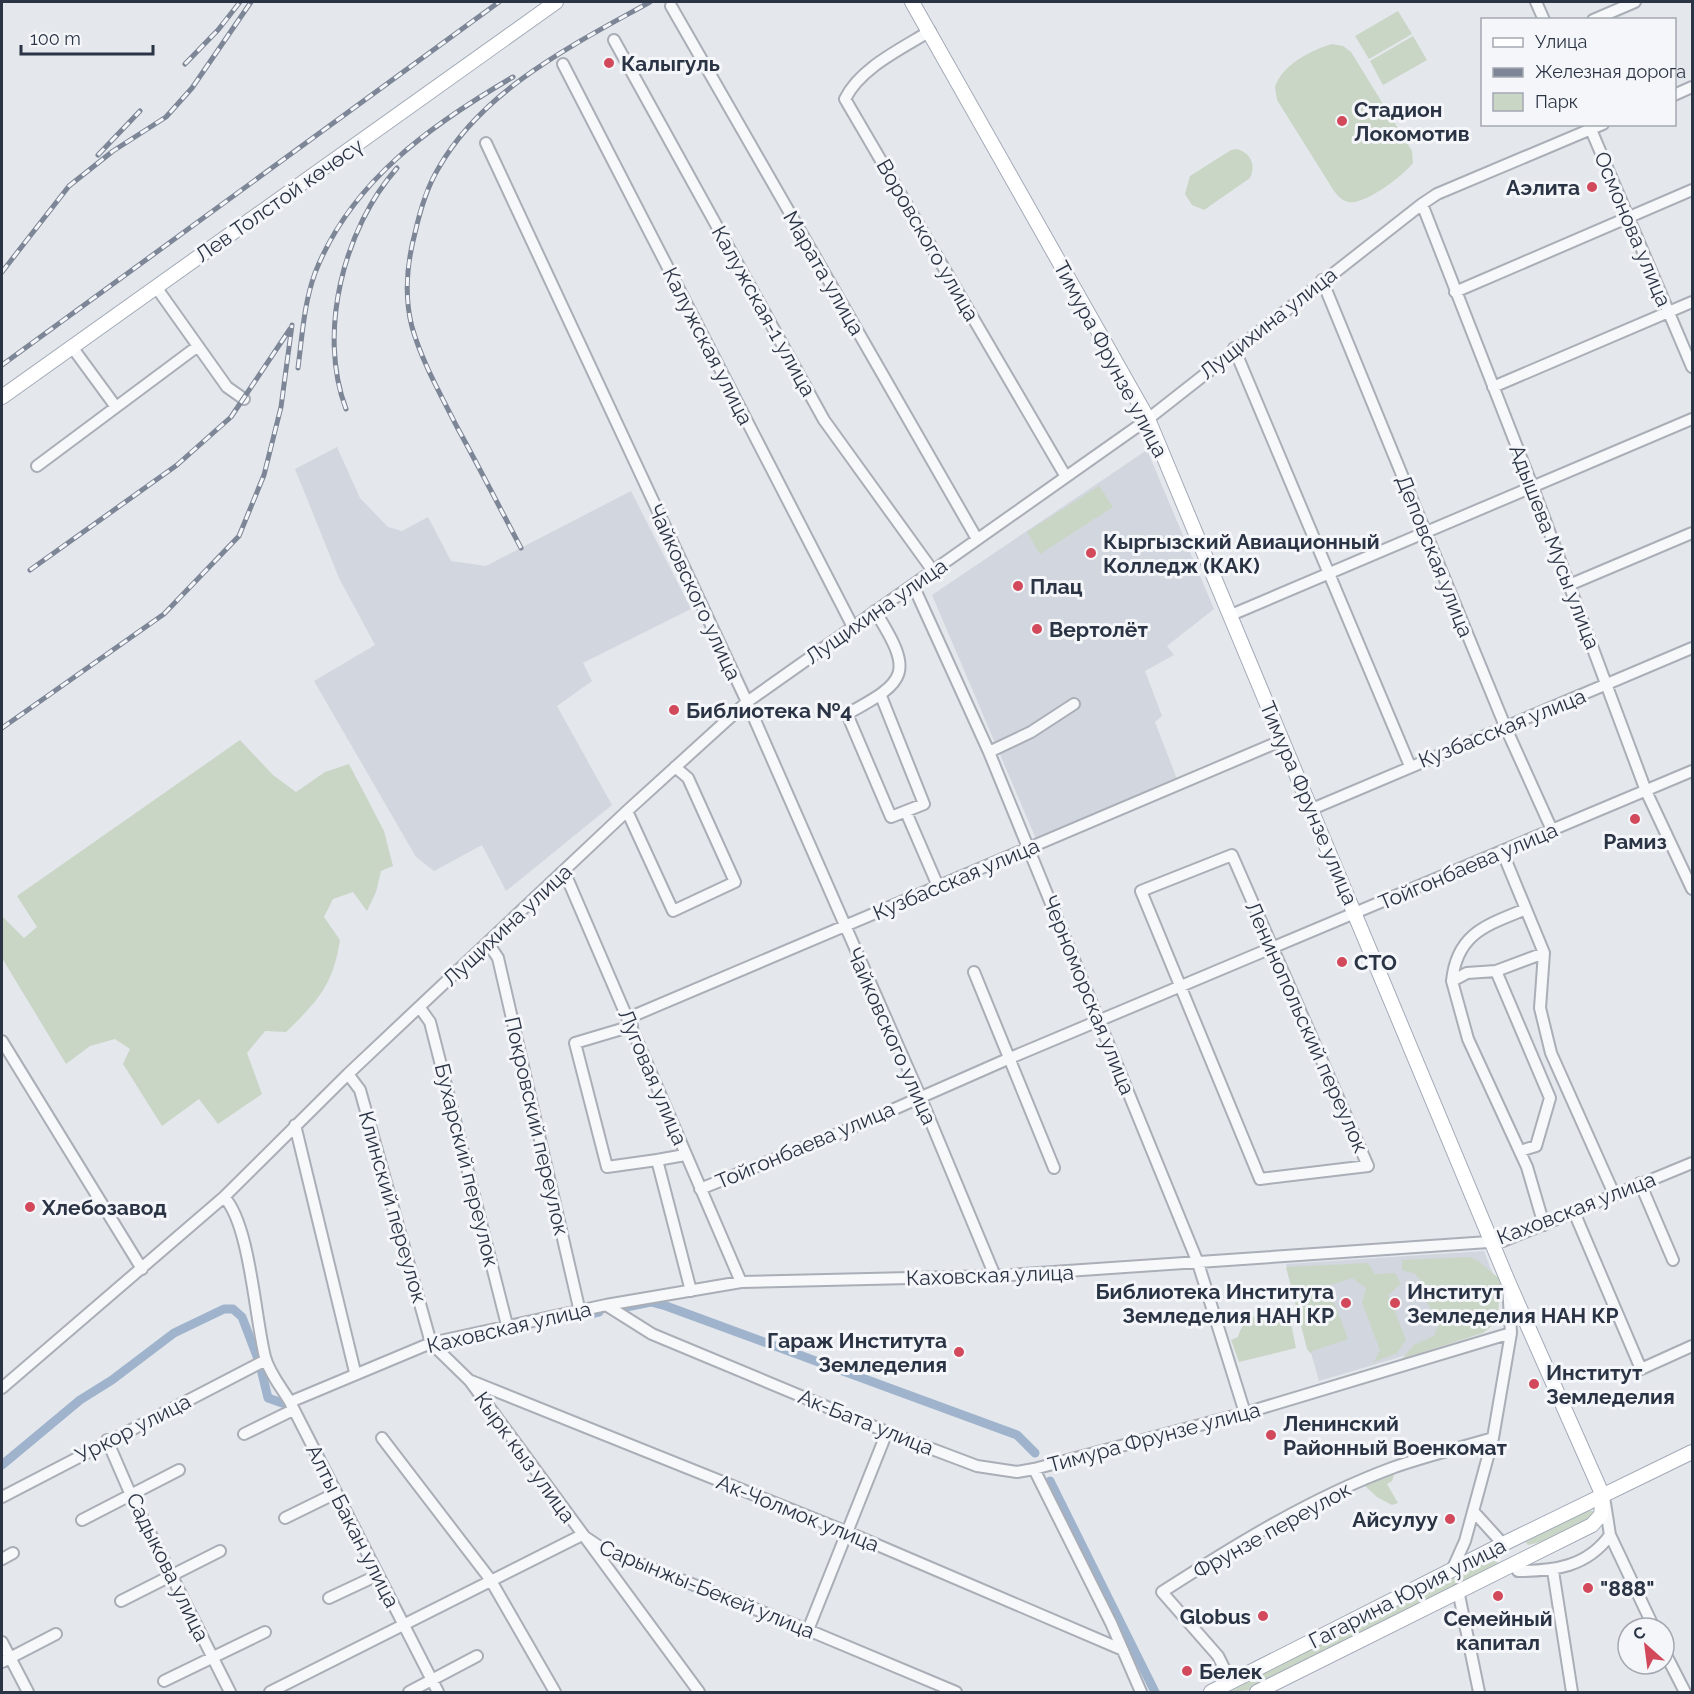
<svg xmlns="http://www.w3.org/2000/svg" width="1694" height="1694" viewBox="0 0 1694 1694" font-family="Raleway,sans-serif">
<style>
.built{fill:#d2d6de}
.green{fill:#c9d6c5}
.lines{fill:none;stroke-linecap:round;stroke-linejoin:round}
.canal{stroke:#9fb4cc;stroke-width:9}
.minor-casing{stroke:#a9aeb7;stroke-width:14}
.major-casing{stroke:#a3abb8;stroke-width:16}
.minor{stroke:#f7f8fa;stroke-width:10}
.major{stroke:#fff;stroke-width:14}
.rail-casing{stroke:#7d8696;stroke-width:5}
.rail{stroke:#f4f6f9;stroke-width:3;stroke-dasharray:9;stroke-linecap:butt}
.poi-dot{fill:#d1495b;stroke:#f4f6f9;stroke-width:2}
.labels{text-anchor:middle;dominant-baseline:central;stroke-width:6;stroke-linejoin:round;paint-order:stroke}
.poi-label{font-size:21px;font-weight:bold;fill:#2b3445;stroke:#f4f6f9;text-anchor:start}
.street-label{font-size:21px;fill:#2b3445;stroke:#f4f6f9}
</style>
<rect width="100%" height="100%" fill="#e4e7ec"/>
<path class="built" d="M337,447L360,498L388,527L402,531L428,517L451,561L486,566L631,491L691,609L583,663L592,681L557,706L612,805L506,891L482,845L434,871L416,857L314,681L375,645L339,578L295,469Z
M1147,450L1214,609L1167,646L1174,655L1145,671L1162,716L1155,722L1177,779L1036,839L932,595Z
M1484,1251L1497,1285L1491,1321L1410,1354L1319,1381L1286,1264Z"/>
<path class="green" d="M1398,11L1412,34L1369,59L1355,36Z
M1413,36L1427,60L1383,85L1370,61Z
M1332,44L1343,46L1351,52L1412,151L1413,163C1404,175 1365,205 1349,202C1342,201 1338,196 1334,191L1277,100L1275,87C1282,65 1311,50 1332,44Z
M1237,149C1251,153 1256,165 1250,178L1204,210L1192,205L1185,194L1190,176L1231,150Z
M1099,486L1113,507L1040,554L1027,532Z
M240,740L273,775L296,792L325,772L349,764L384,831L393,866L381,871L376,892L367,911L353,892L333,899L324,917L340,940C333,985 318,1001 286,1032L265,1031L247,1053L262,1094L218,1124L199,1099L162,1126L123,1064L130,1049L115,1039L90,1046L66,1064L2,958V916L24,938L37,927L17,896Z
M1469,1257L1477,1260L1501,1280L1497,1322L1483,1333L1402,1359L1414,1345L1434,1336L1440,1321L1422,1296L1428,1288L1415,1274L1402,1270V1260Z
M1368,1263L1375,1274L1395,1273L1401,1284L1388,1295L1406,1340L1397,1353L1374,1362L1380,1350L1362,1303L1366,1288L1352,1278L1328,1286L1348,1339L1312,1351L1311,1354L1307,1349L1286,1267Z
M1289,1313L1296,1348L1239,1362L1231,1340L1238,1337C1246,1310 1266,1314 1289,1313Z
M1396,1469L1392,1481L1387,1484L1398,1503L1392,1505L1377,1497L1363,1484Z
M1585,1510L1593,1511L1591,1520L1541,1542L1528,1545L1526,1542Z
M1496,1559L1498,1563L1495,1568L1249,1690L1230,1692L1262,1673L1474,1566Z"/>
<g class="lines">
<path class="canal" d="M626,1307L651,1302L666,1306L1017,1435L1035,1453
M575,1317L599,1312
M261,1369L268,1398L288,1405
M2,1465L80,1400L112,1380L174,1333L224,1309H233L242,1317L258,1359
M1050,1481L1155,1692"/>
<g class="minor-casing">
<path id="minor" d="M1536,2L1544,20
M671,6L977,539
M1593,20L1635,2
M930,31C901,49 860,68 845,99L1066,477
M614,40L824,420L933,571
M563,64L853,627
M1674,95L1692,87
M1589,125L1692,367
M486,143L747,702L920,1096L995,1276
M1422,204L1533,488L1646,791L1692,889
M1322,280L1505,726L1552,830
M156,287L227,387L244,399
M1455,292L1692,190
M72,347L116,407
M1234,348L1410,766
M1493,387L1692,302
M37,466L198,346
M913,585L989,752L1198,1263L1245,1413
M1569,585L1692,533
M875,611C914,673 908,681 847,714L891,817L924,804L881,696
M1231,615L1692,419
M989,752L1031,732L1074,704
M1312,809L1692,648
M627,811L673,911L735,882L688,778L675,767
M906,812L938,886
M1502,851L1544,953L1540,1008L1551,1053L1614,1194
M1232,855L1368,1166L1260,1179L1141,891Z
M564,871L741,1282
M488,943L498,958L580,1312
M1496,971L1550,1098L1536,1146L1520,1151
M974,972L1054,1168
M1452,981C1457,933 1487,925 1526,909
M420,1008L430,1022L507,1325
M628,1018L1283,740
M632,1026L575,1043L607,1167L657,1160L691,1291
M2,1041L142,1269
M348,1074L360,1090L431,1343L470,1381L699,1692
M295,1125L355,1372
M657,1160L685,1155
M1640,1183L1673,1260
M700,1189L842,1132L1010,1058L1692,771
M224,1197C250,1224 255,1318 265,1357C269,1373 282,1388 290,1402L438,1692
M1574,1212L1641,1369L1692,1346
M1544,1225L1527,1167L1468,1039L1452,981L1467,973L1496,971L1544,953
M606,1305L652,1334L887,1432L977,1466L1017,1472L1034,1469
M471,1381L847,1532L1123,1650
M2,1388L224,1197L348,1074L627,811L747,702L1148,419L1422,204L1437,194L1603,124
M290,1402L431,1343L606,1305L741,1282L995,1276L1503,1241L1692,1163
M244,1434L293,1410
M382,1438L490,1579L555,1692
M107,1440L130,1493L230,1692
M2,1497L266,1360
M1605,1503L1610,1535L1654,1628
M1474,1512L1503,1544
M285,1518L336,1493
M82,1520L179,1470
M2,1559L13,1553
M1514,1563L1518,1571C1554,1571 1587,1567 1610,1535
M1452,1570L1465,1541L1493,1438L1511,1333L1508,1286
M1553,1571L1572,1692
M1458,1590L1479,1692
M329,1598L378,1575
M121,1601L220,1551
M808,1630L887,1432
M2,1642L28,1692
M1664,1651L1685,1692
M2,1662L56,1634
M164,1681L265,1632
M1231,1682L1218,1656L1162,1592C1235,1545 1311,1498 1392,1468C1425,1456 1460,1448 1493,1438
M270,1692L582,1535L603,1549L808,1630L956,1692
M409,1692L477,1656
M1141,1692L1111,1623L1034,1469L1245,1413L1511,1333"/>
</g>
<g class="major-casing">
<path id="major" d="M912,2L1148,419L1507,1279L1603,1496
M2,397L556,2
M1211,1692L1503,1544L1692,1452
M1257,1692L1592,1525L1601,1515L1603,1496"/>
</g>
<use href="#minor" class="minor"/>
<use href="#major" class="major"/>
<g class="rail-casing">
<path id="rail" d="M185,64L218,30L240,2
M98,155L140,111
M2,272L69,186L113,151L166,117L192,88L251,2
M2,365L499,2
M298,368C302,337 304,303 315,273C351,181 431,125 513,77
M346,409C317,332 344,228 397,168
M521,548C500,508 479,467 457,427C441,395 422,362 412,327C404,296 407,263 415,233C420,211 426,189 438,169C483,89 573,45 650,2
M30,570L177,465L231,417L290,329
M2,728L164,614L239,536L264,475L281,407L292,325"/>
</g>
<use href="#rail" class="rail"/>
</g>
<g class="poi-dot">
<circle cx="609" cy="63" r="6"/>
<circle cx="1342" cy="121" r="6"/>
<circle cx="1592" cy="187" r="6"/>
<circle cx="1091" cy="553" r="6"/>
<circle cx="1018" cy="586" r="6"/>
<circle cx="1037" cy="629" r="6"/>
<circle cx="674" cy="710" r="6"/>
<circle cx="1635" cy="819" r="6"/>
<circle cx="1342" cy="962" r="6"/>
<circle cx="30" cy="1207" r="6"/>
<circle cx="1346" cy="1303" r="6"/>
<circle cx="1395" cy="1303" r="6"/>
<circle cx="959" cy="1352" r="6"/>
<circle cx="1534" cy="1384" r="6"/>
<circle cx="1271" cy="1435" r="6"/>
<circle cx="1450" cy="1519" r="6"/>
<circle cx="1588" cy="1588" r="6"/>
<circle cx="1498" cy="1596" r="6"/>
<circle cx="1263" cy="1616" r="6"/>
<circle cx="1187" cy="1671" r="6"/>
</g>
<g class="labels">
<g class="poi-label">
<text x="621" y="63">Калыгуль</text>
<text x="1354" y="109">Стадион<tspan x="1354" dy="24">Локомотив</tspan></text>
<text x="1580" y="187" text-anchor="end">Аэлита</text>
<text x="1103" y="541">Кыргызский Авиационный<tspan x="1103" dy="24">Колледж (КАК)</tspan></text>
<text x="1030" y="586">Плац</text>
<text x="1049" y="629">Вертолёт</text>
<text x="686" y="710">Библиотека №4</text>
<text x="1635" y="841" text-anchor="middle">Рамиз</text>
<text x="1354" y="962">СТО</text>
<text x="42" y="1207">Хлебозавод</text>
<text x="1334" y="1291" text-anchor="end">Библиотека Института<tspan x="1334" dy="24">Земледелия НАН КР</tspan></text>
<text x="1407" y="1291">Институт<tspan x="1407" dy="24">Земледелия НАН КР</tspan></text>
<text x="947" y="1340" text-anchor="end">Гараж Института<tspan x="947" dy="24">Земледелия</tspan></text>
<text x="1546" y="1372">Институт<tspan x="1546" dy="24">Земледелия</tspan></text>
<text x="1283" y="1423">Ленинский<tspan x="1283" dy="24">Районный Военкомат</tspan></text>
<text x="1438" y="1519" text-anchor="end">Айсулуу</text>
<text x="1600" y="1588">"888"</text>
<text x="1251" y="1616" text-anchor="end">Globus</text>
<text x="1498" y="1618" text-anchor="middle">Семейный<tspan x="1498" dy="24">капитал</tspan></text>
<text x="1199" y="1671">Белек</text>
</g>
<g class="street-label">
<text transform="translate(279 200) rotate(-35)">Лев Толстой көчөсү</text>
<text transform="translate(1633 229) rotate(67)">Осмонова улица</text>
<text transform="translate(928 240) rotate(60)">Воровского улица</text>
<text transform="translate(824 273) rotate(60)">Марата улица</text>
<text transform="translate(764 311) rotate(61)">Калужская-1 улица</text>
<text transform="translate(1268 323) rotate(-38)">Лущихина улица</text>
<text transform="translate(708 346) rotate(63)">Калужская улица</text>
<text transform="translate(1111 359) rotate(62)">Тимура Фрунзе улица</text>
<text transform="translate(1555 547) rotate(69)">Адышева Мусы улица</text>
<text transform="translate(1435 556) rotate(68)">Деповская улица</text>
<text transform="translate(695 592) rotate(65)">Чайковского улица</text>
<text transform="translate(876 611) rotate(-35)">Лущихина улица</text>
<text transform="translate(1502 728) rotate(-22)">Кузбасская улица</text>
<text transform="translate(1309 803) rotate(67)">Тимура Фрунзе улица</text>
<text transform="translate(1468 866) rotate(-23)">Тойгонбаева улица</text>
<text transform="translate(956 879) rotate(-23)">Кузбасская улица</text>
<text transform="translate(507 925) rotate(-43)">Лущихина улица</text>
<text transform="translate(1089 995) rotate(68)">Черноморская улица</text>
<text transform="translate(1307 1027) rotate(66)">Ленинопольский переулок</text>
<text transform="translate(892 1036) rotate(66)">Чайковского улица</text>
<text transform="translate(653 1077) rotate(67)">Луговая улица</text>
<text transform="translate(537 1126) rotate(77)">Покровский переулок</text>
<text transform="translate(805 1145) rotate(-23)">Тойгонбаева улица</text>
<text transform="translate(467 1165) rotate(76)">Бухарский переулок</text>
<text transform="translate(393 1207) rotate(74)">Клинский переулок</text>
<text transform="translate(1576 1208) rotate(-21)">Каховская улица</text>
<text transform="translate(990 1275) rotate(-2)">Каховская улица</text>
<text transform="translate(509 1327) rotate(-13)">Каховская улица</text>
<text transform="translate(866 1422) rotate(22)">Ак-Бата улица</text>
<text transform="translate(133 1428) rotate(-27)">Уркор улица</text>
<text transform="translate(1154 1437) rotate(-15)">Тимура Фрунзе улица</text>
<text transform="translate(525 1457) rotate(54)">Кырк кыз улица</text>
<text transform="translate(798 1513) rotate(22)">Ак-Чолмок улица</text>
<text transform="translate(353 1526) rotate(63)">Алты Бакан улица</text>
<text transform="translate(1272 1530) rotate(-29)">Фрунзе переулок</text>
<text transform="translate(168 1567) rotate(64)">Садыкова улица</text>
<text transform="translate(707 1589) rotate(22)">Сарынжы-Бекей улица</text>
<text transform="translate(1407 1593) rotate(-27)">Гагарина Юрия улица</text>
</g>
</g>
<rect width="1694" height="1694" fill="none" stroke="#2b3445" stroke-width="6"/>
<rect x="1481" y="18" width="195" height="108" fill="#f4f6f9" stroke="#a4a8b1" stroke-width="1.5"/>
<rect x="1493" y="38" width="30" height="9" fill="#ffffff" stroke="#a4a8b1" stroke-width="1.5"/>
<text x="1535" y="48" font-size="18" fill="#2b3445">Улица</text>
<rect x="1493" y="68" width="30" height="9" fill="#7d8696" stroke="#a4a8b1" stroke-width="1.5"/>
<text x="1535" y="78" font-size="18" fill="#2b3445">Железная дорога</text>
<rect x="1493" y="93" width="30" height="18" fill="#c9d6c5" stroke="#a4a8b1" stroke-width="1.5"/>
<text x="1535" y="108" font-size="18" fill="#2b3445">Парк</text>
<g transform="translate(1646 1646) rotate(332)"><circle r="28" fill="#f4f6f9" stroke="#a4a8b1" stroke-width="1.5"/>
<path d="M0-4.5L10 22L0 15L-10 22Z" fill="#d1495b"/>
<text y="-9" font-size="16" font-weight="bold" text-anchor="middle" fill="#2b3445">С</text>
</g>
<path d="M21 45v9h132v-9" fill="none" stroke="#2b3445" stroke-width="3"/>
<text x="30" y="45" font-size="18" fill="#2b3445" stroke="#f4f6f9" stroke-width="4.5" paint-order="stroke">100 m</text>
</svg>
